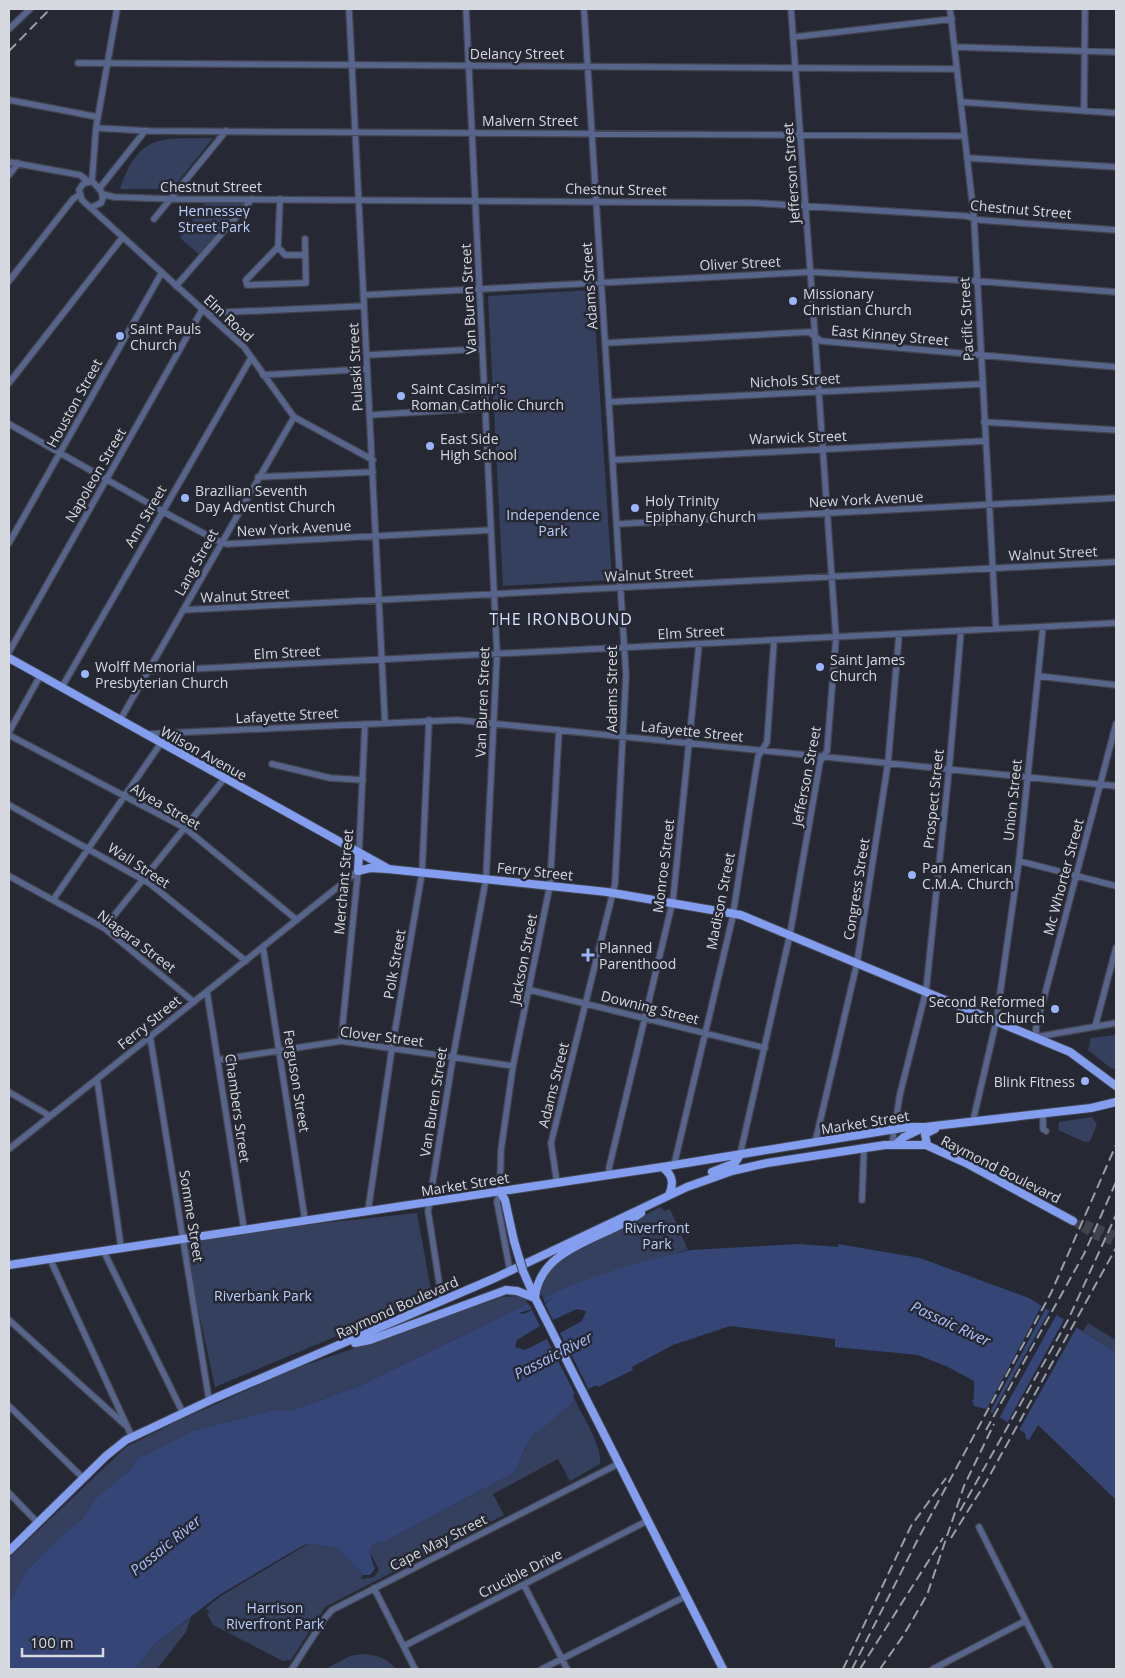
<svg xmlns="http://www.w3.org/2000/svg" width="1125" height="1678" viewBox="0 0 1125 1678" font-family="'Open Sans',sans-serif">
<style>
.green{fill:#35405e}
.water{fill:#354576}
.pier{fill:#262933}
.lines{fill:none;stroke-linecap:round;stroke-linejoin:round}
.major-tunnel{stroke:#40434d;stroke-width:8;stroke-dasharray:8 4;stroke-linecap:butt}
.minor-casing{stroke:#42454f;stroke-width:8}
.major-casing{stroke:#42454f;stroke-width:10}
.minor{stroke:#57658c;stroke-width:5.5}
.major{stroke:#839eef;stroke-width:8}
.rail{stroke:#9b9ea5;stroke-width:2;stroke-dasharray:10 5;stroke-linecap:butt}
.major-bridge-casing{stroke:#42454f;stroke-width:10;stroke-linecap:butt}
.major-bridge{stroke:#839eef;stroke-width:8}
.poi-dot{fill:#9bb5fd;stroke:#262933;stroke-width:2}
.labels{text-anchor:middle;dominant-baseline:central;stroke-width:5;stroke-linejoin:round;paint-order:stroke}
.street-label{font-size:14px;fill:#d6d9df;stroke:#262933}
.park-label{font-size:14px;fill:#bbcdfc;stroke:#262933}
.poi-label{font-size:14px;fill:#d6d9df;stroke:#262933;text-anchor:start}
.water-label{font-size:15px;font-style:italic;fill:#a9c0fe;stroke:#262933}
.quarter-label{font-size:16px;letter-spacing:1px;fill:#d8e2fe;stroke:#262933}
</style>
<rect width="100%" height="100%" fill="#262933"/>
<path class="green" d="M213,138L172,189H120C139,132 162,139 213,138Z
M208,199H252L202,257L180,238Z
M593,290L612,580L503,586L488,296Z
M1116,1035V1068L1112,1069L1088,1050L1091,1038Z
M1092,1117L1097,1125L1090,1141L1085,1142L1058,1130L1059,1122Z
M660,1207L665,1211L670,1209L688,1250L576,1283L518,1308L362,1385L289,1411H269L192,1431L137,1459L131,1469L96,1498L83,1518L66,1532L26,1571L9,1604V1558L126,1447L178,1421L294,1369L502,1297L519,1296L541,1285L550,1269L561,1260Z
M417,1213L432,1296L215,1387L183,1238Z
M1088,1323L1116,1340V1352L1083,1331Z
M575,1400C582,1416 603,1447 600,1464L570,1481L558,1459L493,1494L504,1515L325,1607L291,1660L283,1661L213,1625L207,1614L210,1611L205,1609L221,1596L308,1544L337,1548L363,1575L361,1579L374,1577L379,1570L372,1556L369,1557V1551L373,1545L388,1540L515,1472L529,1440L537,1430L543,1429Z
M191,1617L186,1632L157,1669H135L154,1645Z
M363,1654C377,1655 387,1658 396,1669H325L350,1656Z"/>
<path class="water" d="M799,1244L838,1247V1244L920,1258L1029,1298L1116,1352V1500L1038,1425L1029,1440L1026,1439L1025,1433L986,1409L974,1406L972,1400L974,1399V1381L948,1367L918,1355L835,1347V1339L730,1326L673,1345L632,1367L633,1370L598,1387L597,1385L573,1395L575,1400L543,1429C528,1431 522,1459 515,1472L388,1540L373,1545L369,1552L375,1569L370,1575H363L337,1548L307,1544L302,1546L219,1595L154,1645L135,1669H9V1604L26,1571L66,1532L83,1518L96,1498L131,1469L137,1459L192,1431L269,1411H289L362,1385L518,1308L576,1283L633,1264L691,1250Z"/>
<path class="pier" d="M542,1295L545,1303L555,1295L545,1304L553,1320L577,1309L586,1311L582,1321L560,1333L568,1349L576,1347H579L569,1350L588,1388L575,1394L556,1357L547,1363L555,1356L547,1339L525,1350L515,1347L517,1340L540,1326L532,1310L523,1314L519,1313L532,1309L526,1301Z
M1042,1305L1046,1308L989,1414L985,1412Z
M1050,1310L1057,1314L998,1420L991,1416Z
M1065,1318L1078,1325L1018,1432L1006,1425Z"/>
<g class="lines">
<path class="major-tunnel" d="M1073,1221L1096,1236L1116,1242
M1085,1224L1116,1235"/>
<g class="minor-casing">
<path id="minor" d="M349,9L385,723
M791,9L815,336
M950,9L974,218L996,629
M9,29L30,9
M794,37L952,19
M955,47L1116,52
M78,63L957,69
M9,100L98,117
M961,102L1116,113
M1084,111L1085,9
M96,128L150,131L964,136
M967,158L1116,167
M9,162L80,175L89,182
M9,175L18,163
M92,181L96,128L117,9
M99,189L145,131
M102,194L114,197L172,199L756,203L966,216L980,220L1116,230
M280,199L278,247L246,280L247,285L306,283L305,239
M92,207L101,203L103,198L101,191L92,181L83,184L79,190L82,200L244,347L294,417L373,460
M154,219L226,131
M278,247L285,255H305
M9,281L73,199L79,195
M176,286L252,199
M364,295L811,272L976,281L1116,292
M208,313L364,306
M605,343L809,332L821,341L1116,367
M367,355L482,349
M263,375L367,369
M9,383L122,238
M609,402L982,384
M370,415L485,408
M984,422L1116,430
M9,424L162,511L216,540L227,544L491,530
M613,460L985,441
M258,477L373,472
M617,524L1116,498
M9,543L161,274
M183,610L1116,562
M9,652L202,310
M148,671L1116,623
M1038,676L1116,685
M62,687L251,358
M120,720L294,417
M1116,724L1036,1028V1037L1116,1023
M9,732L40,676
M147,734L457,720L1116,786
M9,735L185,828L297,920
M272,764L330,778L363,780
M9,805L149,883L246,961
M359,853L365,724
M1019,861L1116,886
M9,876L104,928L194,1002
M53,900L161,743
M104,928L224,779
M263,947L305,1220
M530,990L765,1048
M207,992L244,1229
M1095,1027L1116,948
M150,1036L209,1400
M341,1041L358,871
M218,1060L341,1041L513,1066
M97,1079L121,1247
M9,1092L50,1116
M1043,1113V1129L1046,1131
M973,1121L996,1022L1019,861L1043,627
M815,1143L857,963L888,763L899,635
M892,1144L900,1094L926,991L949,770L961,631
M9,1149L358,871
M740,1155L790,934L820,762L827,751L836,638L815,337
M674,1165L732,920L758,757L767,742L774,641
M610,1175L609,1168L673,900L699,644
M557,1183L551,1143L615,884L626,675L584,9
M862,1200L864,1147
M368,1211L392,1048L422,873L429,720
M103,1250L183,1413
M50,1259L132,1437
M510,1271L497,1202L500,1191L501,1150L513,1066L550,885L559,730
M442,1301L428,1211L453,1057L486,879L497,654L466,9
M9,1320L124,1424
M9,1406L83,1478
M9,1493L38,1523
M979,1527L1050,1669
M524,1585L567,1669
M374,1588L415,1669
M404,1646L647,1521
M292,1669L325,1618L332,1610L618,1464
M542,1669L686,1596
M933,1669L1025,1621"/>
</g>
<g class="major-casing">
<path id="major" d="M9,658L387,868
M359,853L358,871L370,868L388,869L607,892L741,915L1070,1052L1116,1086
M896,1144L904,1137L925,1127L1091,1108L1116,1102
M924,1144L966,1163L1073,1221
M927,1145L925,1134L935,1129
M662,1167C673,1175 674,1183 669,1195
M712,1172L735,1163L740,1155
M500,1191L505,1200L514,1241
M9,1265L662,1167L908,1127H925
M523,1271L535,1298L723,1669
M535,1298C539,1247 605,1239 641,1213
M355,1343L370,1340L506,1290L517,1291L535,1298
M9,1551L106,1456L126,1440L215,1398L495,1278L687,1187L732,1171L767,1163L885,1145H927"/>
</g>
<use href="#minor" class="minor"/>
<use href="#major" class="major"/>
<path class="rail" d="M9,51L50,9
M986,1430L1084,1254L1116,1182
M960,1511L1068,1320L1116,1215
M951,1538L986,1482L1116,1248
M843,1669L911,1526L946,1478
M852,1669L918,1539L1051,1293L1116,1145
M860,1669L943,1538
M880,1669L903,1636L927,1595L964,1486L994,1424"/>
<g class="major-bridge-casing">
<path id="major-bridge" d="M514,1241L523,1271"/>
</g>
<use href="#major-bridge" class="major-bridge"/>
</g>
<g class="poi-dot">
<circle cx="793" cy="301" r="5"/>
<circle cx="120" cy="336" r="5"/>
<circle cx="401" cy="396" r="5"/>
<circle cx="430" cy="446" r="5"/>
<circle cx="185" cy="498" r="5"/>
<circle cx="635" cy="508" r="5"/>
<circle cx="820" cy="667" r="5"/>
<circle cx="85" cy="674" r="5"/>
<circle cx="912" cy="875" r="5"/>
<path d="M585.5 947.5h5v5h5v5h-5v5h-5v-5h-5v-5h5z"/>
<circle cx="1055" cy="1009" r="5"/>
<circle cx="1085" cy="1081" r="5"/>
</g>
<g class="labels">
<g class="street-label">
<text x="517" y="53">Delancy Street</text>
<text x="530" y="120">Malvern Street</text>
<text transform="translate(791 173) rotate(-94)">Jefferson Street</text>
<text x="211" y="186">Chestnut Street</text>
<text transform="translate(616 189) rotate(1)">Chestnut Street</text>
<text transform="translate(1021 209) rotate(5)">Chestnut Street</text>
<text transform="translate(740 263) rotate(-3)">Oliver Street</text>
<text transform="translate(589 286) rotate(-94)">Adams Street</text>
<text transform="translate(468 299) rotate(-93)">Van Buren Street</text>
<text transform="translate(229 318) rotate(43)">Elm Road</text>
<text transform="translate(966 319) rotate(-93)">Pacific Street</text>
<text transform="translate(890 335) rotate(5)">East Kinney Street</text>
<text transform="translate(355 367) rotate(-93)">Pulaski Street</text>
<text transform="translate(795 380) rotate(-3)">Nichols Street</text>
<text transform="translate(74 403) rotate(-61)">Houston Street</text>
<text transform="translate(798 437) rotate(-2)">Warwick Street</text>
<text transform="translate(95 475) rotate(-60)">Napoleon Street</text>
<text transform="translate(866 499) rotate(-3)">New York Avenue</text>
<text transform="translate(145 516) rotate(-60)">Ann Street</text>
<text transform="translate(294 528) rotate(-3)">New York Avenue</text>
<text transform="translate(1053 553) rotate(-3)">Walnut Street</text>
<text transform="translate(196 562) rotate(-61)">Lang Street</text>
<text transform="translate(649 574) rotate(-3)">Walnut Street</text>
<text transform="translate(245 595) rotate(-3)">Walnut Street</text>
<text transform="translate(691 632) rotate(-3)">Elm Street</text>
<text transform="translate(287 652) rotate(-3)">Elm Street</text>
<text transform="translate(611 689) rotate(-90)">Adams Street</text>
<text transform="translate(482 702) rotate(-88)">Van Buren Street</text>
<text transform="translate(287 715) rotate(-3)">Lafayette Street</text>
<text transform="translate(692 731) rotate(6)">Lafayette Street</text>
<text transform="translate(204 753) rotate(29)">Wilson Avenue</text>
<text transform="translate(806 776) rotate(-79)">Jefferson Street</text>
<text transform="translate(933 799) rotate(-84)">Prospect Street</text>
<text transform="translate(1012 800) rotate(-84)">Union Street</text>
<text transform="translate(166 806) rotate(30)">Alyea Street</text>
<text transform="translate(139 865) rotate(33)">Wall Street</text>
<text transform="translate(663 866) rotate(-83)">Monroe Street</text>
<text transform="translate(535 871) rotate(6)">Ferry Street</text>
<text transform="translate(1063 877) rotate(-75)">Mc Whorter Street</text>
<text transform="translate(343 882) rotate(-85)">Merchant Street</text>
<text transform="translate(856 889) rotate(-81)">Congress Street</text>
<text transform="translate(720 901) rotate(-79)">Madison Street</text>
<text transform="translate(137 941) rotate(37)">Niagara Street</text>
<text transform="translate(523 959) rotate(-79)">Jackson Street</text>
<text transform="translate(394 964) rotate(-80)">Polk Street</text>
<text transform="translate(650 1007) rotate(14)">Downing Street</text>
<text transform="translate(149 1022) rotate(-39)">Ferry Street</text>
<text transform="translate(382 1036) rotate(7)">Clover Street</text>
<text transform="translate(297 1081) rotate(81)">Ferguson Street</text>
<text transform="translate(553 1085) rotate(-76)">Adams Street</text>
<text transform="translate(433 1102) rotate(-81)">Van Buren Street</text>
<text transform="translate(238 1108) rotate(82)">Chambers Street</text>
<text transform="translate(865 1122) rotate(-9)">Market Street</text>
<text transform="translate(1001 1169) rotate(27)">Raymond Boulevard</text>
<text transform="translate(465 1184) rotate(-9)">Market Street</text>
<text transform="translate(192 1216) rotate(81)">Somme Street</text>
<text transform="translate(397 1307) rotate(-24)">Raymond Boulevard</text>
<text transform="translate(438 1542) rotate(-27)">Cape May Street</text>
<text transform="translate(520 1573) rotate(-27)">Crucible Drive</text>
</g>
<g class="park-label">
<text x="214" y="210">Hennessey<tspan x="214" dy="16">Street Park</tspan></text>
<text x="553" y="514">Independence<tspan x="553" dy="16">Park</tspan></text>
<text x="657" y="1227">Riverfront<tspan x="657" dy="16">Park</tspan></text>
<text x="263" y="1295">Riverbank Park</text>
<text x="275" y="1607">Harrison<tspan x="275" dy="16">Riverfront Park</tspan></text>
</g>
<g class="poi-label">
<text x="803" y="293">Missionary<tspan x="803" dy="16">Christian Church</tspan></text>
<text x="130" y="328">Saint Pauls<tspan x="130" dy="16">Church</tspan></text>
<text x="411" y="388">Saint Casimir's<tspan x="411" dy="16">Roman Catholic Church</tspan></text>
<text x="440" y="438">East Side<tspan x="440" dy="16">High School</tspan></text>
<text x="195" y="490">Brazilian Seventh<tspan x="195" dy="16">Day Adventist Church</tspan></text>
<text x="645" y="500">Holy Trinity<tspan x="645" dy="16">Epiphany Church</tspan></text>
<text x="830" y="659">Saint James<tspan x="830" dy="16">Church</tspan></text>
<text x="95" y="666">Wolff Memorial<tspan x="95" dy="16">Presbyterian Church</tspan></text>
<text x="922" y="867">Pan American<tspan x="922" dy="16">C.M.A. Church</tspan></text>
<text x="599" y="947">Planned<tspan x="599" dy="16">Parenthood</tspan></text>
<text x="1045" y="1001" text-anchor="end">Second Reformed<tspan x="1045" dy="16">Dutch Church</tspan></text>
<text x="1075" y="1081" text-anchor="end">Blink Fitness</text>
</g>
<g class="water-label">
<text transform="translate(951 1323) rotate(25)">Passaic River</text>
<text transform="translate(553 1355) rotate(-27)">Passaic River</text>
<text transform="translate(165 1545) rotate(-39)">Passaic River</text>
</g>
<g class="quarter-label">
<text x="561" y="619">THE IRONBOUND</text>
</g>
</g>
<rect width="1125" height="1678" fill="none" stroke="#d6d9df" stroke-width="20"/>
<path d="M22 1648v8h81v-8" fill="none" stroke="#d6d9df" stroke-width="2.5"/>
<text x="30" y="1648" font-size="15" fill="#d6d9df" stroke="#262933" stroke-width="4" paint-order="stroke">100 m</text>
</svg>
